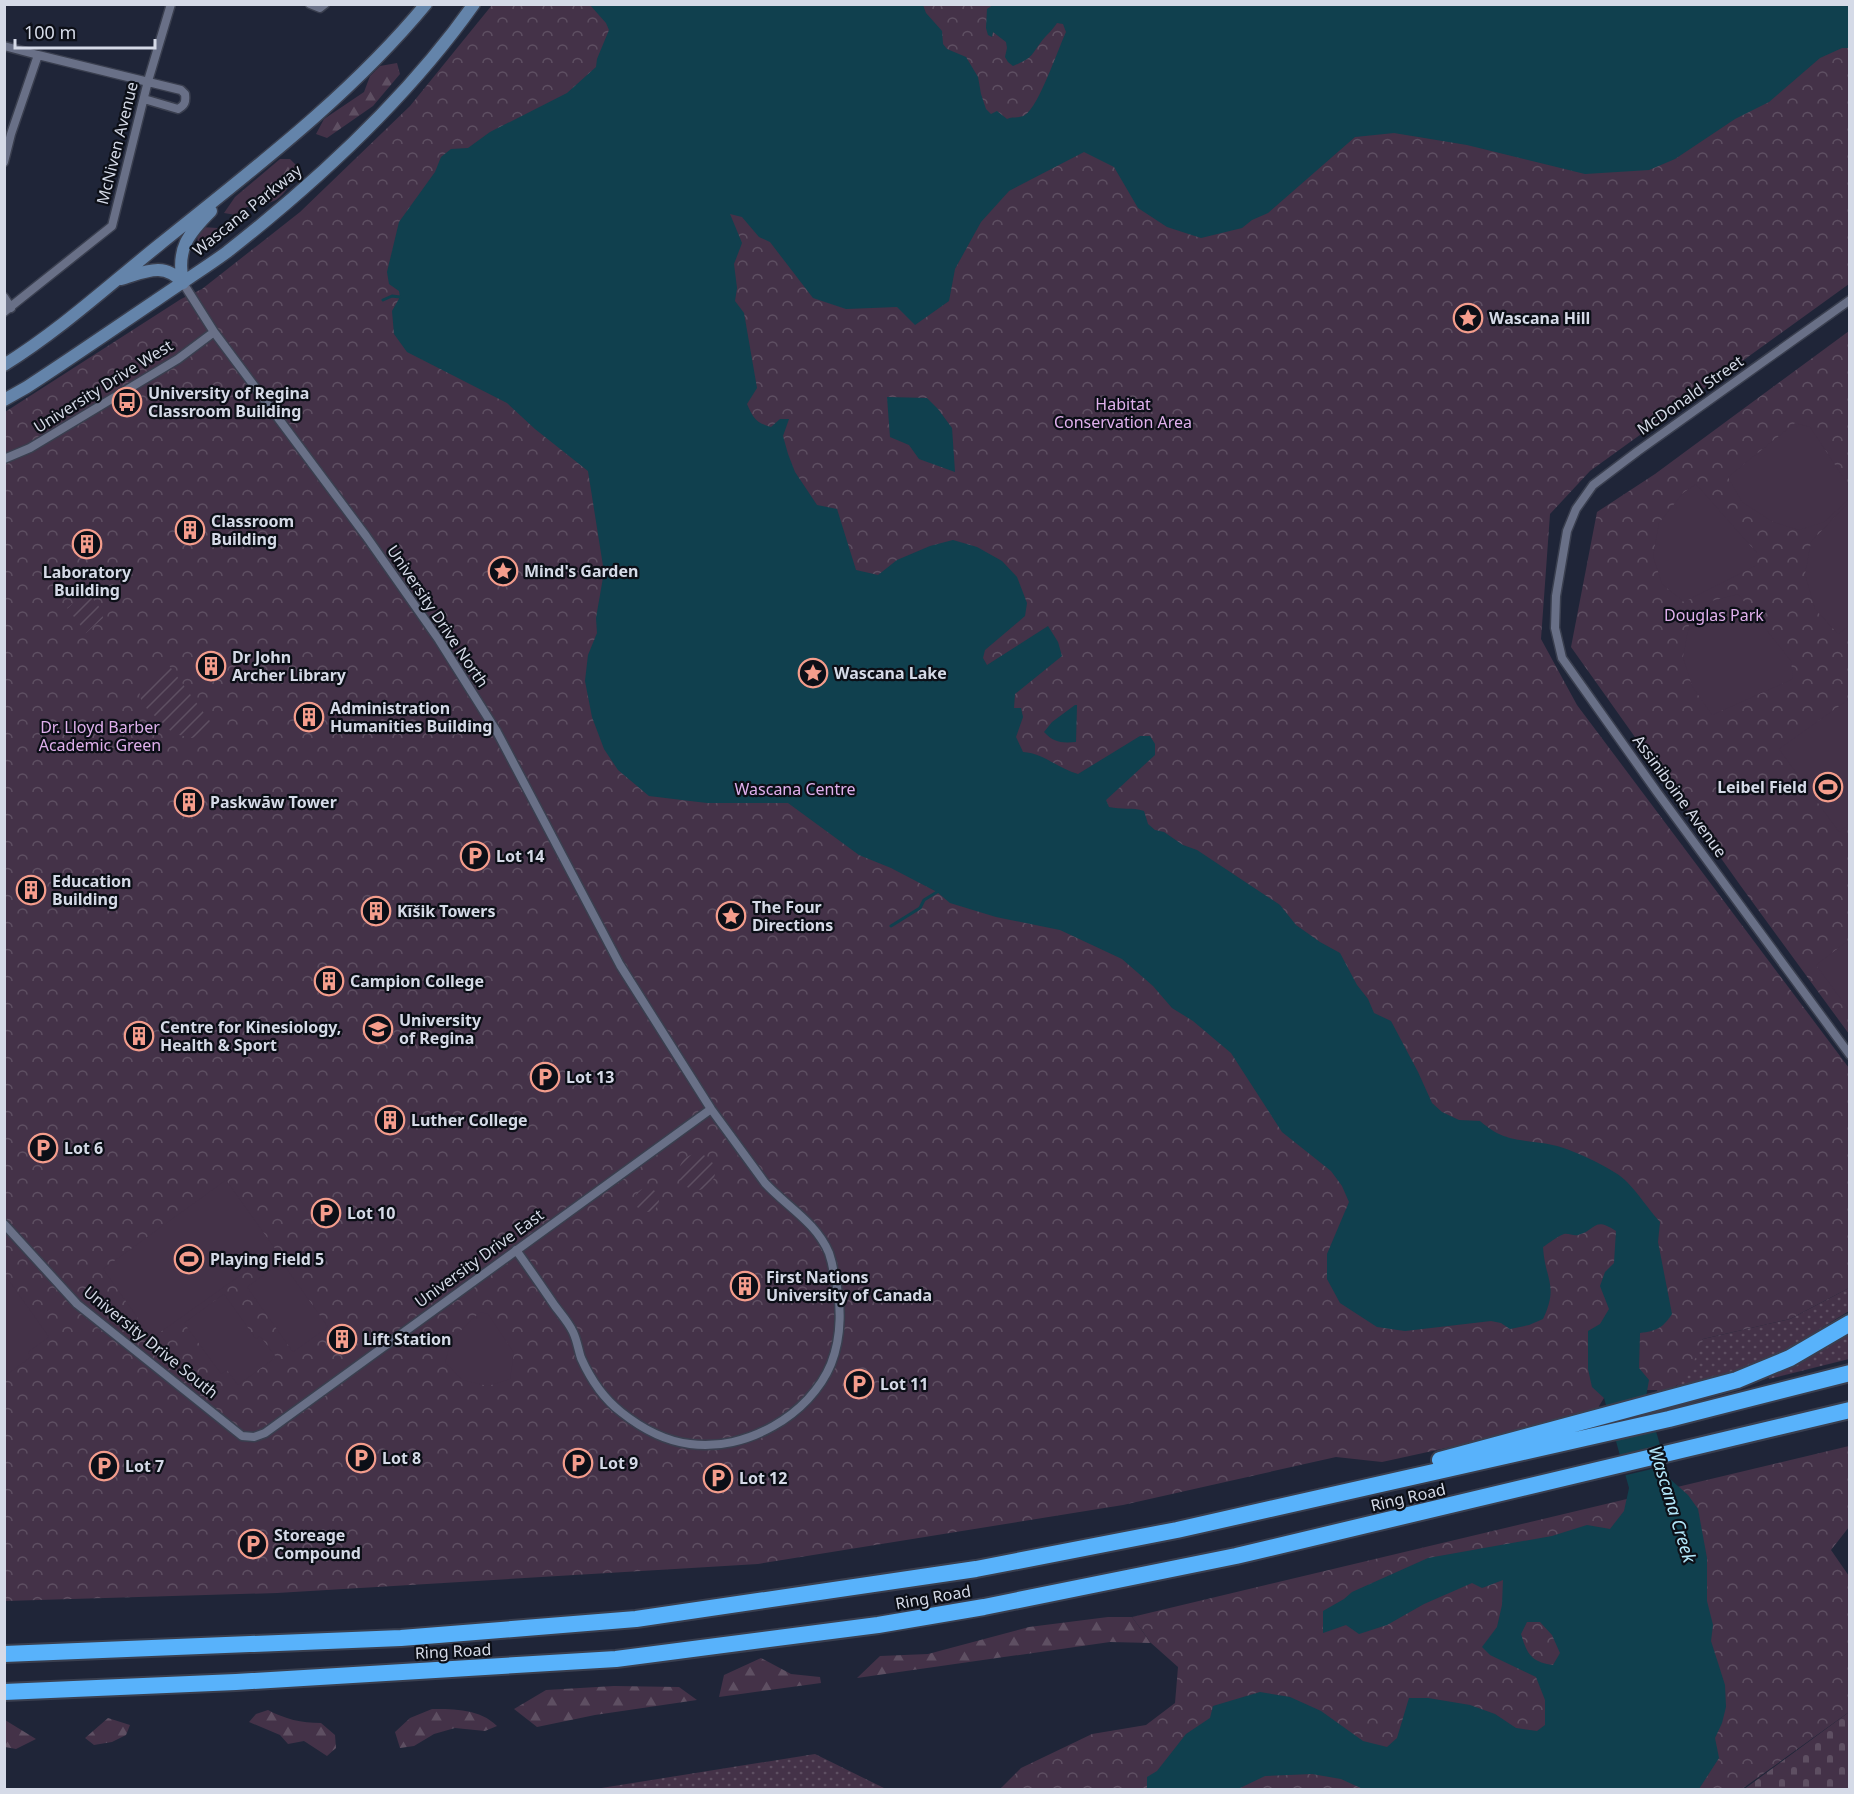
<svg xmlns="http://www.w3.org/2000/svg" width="1854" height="1794" viewBox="0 0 1854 1794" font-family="'Noto Sans',sans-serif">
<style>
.grass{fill:url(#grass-dots)}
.forest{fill:url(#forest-firs)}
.cemetery{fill:url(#cemetery-stones)}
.park{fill:url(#park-crowns)}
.garden{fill:url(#garden-furrows)}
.pitch{fill:#443248}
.water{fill:#10404e;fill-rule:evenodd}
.pier{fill:#1f2538}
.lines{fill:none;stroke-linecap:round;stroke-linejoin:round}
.stream{stroke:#10404e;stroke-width:3}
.minor-casing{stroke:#3a3f4f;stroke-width:11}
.secondary-casing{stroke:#3a3f4f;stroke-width:15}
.motorway-casing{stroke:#3a3f4f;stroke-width:20}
.minor{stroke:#697087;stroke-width:8}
.secondary{stroke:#6484aa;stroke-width:12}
.motorway{stroke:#58b2fb;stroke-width:16}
.labels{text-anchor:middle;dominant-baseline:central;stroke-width:4.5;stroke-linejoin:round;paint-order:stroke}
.street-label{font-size:16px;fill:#d5dae7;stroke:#0c0f17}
.poi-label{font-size:16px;font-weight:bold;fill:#d5dae7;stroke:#0c0f17;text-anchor:start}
.park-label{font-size:16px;fill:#e0b0ed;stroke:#0c0f17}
.water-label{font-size:18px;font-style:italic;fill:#b3e7fa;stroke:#0c0f17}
</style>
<defs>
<pattern id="grass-dots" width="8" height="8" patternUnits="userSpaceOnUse" patternTransform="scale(1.5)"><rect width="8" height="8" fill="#443248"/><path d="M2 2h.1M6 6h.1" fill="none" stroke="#5e4f62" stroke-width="1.8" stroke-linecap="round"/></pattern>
<pattern id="forest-firs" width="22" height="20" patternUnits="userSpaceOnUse" patternTransform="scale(1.5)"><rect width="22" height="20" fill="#443248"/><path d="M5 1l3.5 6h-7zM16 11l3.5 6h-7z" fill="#5e4f62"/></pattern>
<pattern id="cemetery-stones" width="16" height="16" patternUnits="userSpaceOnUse" patternTransform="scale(1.5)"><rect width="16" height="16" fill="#443248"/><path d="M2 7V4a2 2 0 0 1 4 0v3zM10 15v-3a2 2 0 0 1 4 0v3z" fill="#5e4f62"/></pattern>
<pattern id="park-crowns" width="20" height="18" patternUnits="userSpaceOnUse" patternTransform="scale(1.5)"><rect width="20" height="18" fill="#443248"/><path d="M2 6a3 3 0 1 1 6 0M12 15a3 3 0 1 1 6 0" fill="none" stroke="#5e4f62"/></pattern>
<pattern id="garden-furrows" width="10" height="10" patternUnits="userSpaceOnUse" patternTransform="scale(1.5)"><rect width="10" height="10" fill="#443248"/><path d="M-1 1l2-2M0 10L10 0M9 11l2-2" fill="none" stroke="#5e4f62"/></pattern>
</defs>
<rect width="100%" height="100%" fill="#1f2538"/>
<path class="grass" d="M1849,1288V1311L1765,1363L1729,1375L1675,1389L1703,1339L1790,1319Z
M1849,1329V1359L1769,1379L1768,1371Z
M815,1754L886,1789H595Z"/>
<path class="forest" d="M397,63L400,74L373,106L327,138L316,134L324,119L364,92L370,76L380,66Z
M280,159H290L300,169C293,179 286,194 276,200C262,207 249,201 236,215L224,213L235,197Z
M202,227L217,228L225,235L209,246L198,245L197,235Z
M1108,1617H1132L1151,1643L1110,1642L857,1678L880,1656L928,1654L1029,1627Z
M761,1658L791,1674L820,1677L821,1683L719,1697L724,1675Z
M614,1686L679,1687L697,1700L595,1715L537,1727L514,1709L546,1690Z
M432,1709C455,1709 480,1709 497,1726L485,1731L455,1728L434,1734L414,1746L400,1748L395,1732L410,1718Z
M268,1710C285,1719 301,1723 321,1723L335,1735L336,1748L327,1756L304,1741L288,1744L280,1735L249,1722L256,1714Z
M108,1718L130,1725L126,1735L112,1742L94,1745L85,1738Z
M5,1720L36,1739L16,1749L5,1747Z"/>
<path class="cemetery" d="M1849,1712V1789L1743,1790Z"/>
<path class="park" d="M492,5H1849V284L1590,471L1550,514L1541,639L1577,705L1849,1068V1288L1790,1319L1703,1339C1691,1368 1689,1383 1658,1396L1657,1390H1647L1604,1398L1599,1406L1600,1411L1501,1436L1382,1462L1336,1457L1123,1505L758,1564L277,1593L5,1601V412L181,299L202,289L300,212L410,106Z
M1849,331V1034L1740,885L1571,647L1597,512L1655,474Z
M1849,1446V1527L1831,1550L1849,1576V1712L1742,1789L999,1790L1021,1768L1092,1734L1146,1725L1175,1703L1178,1667L1151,1643L1132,1617Z"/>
<path class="garden" d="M86,593C94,599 102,608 103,618L86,633L81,634L77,630L81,626L67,608Z
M168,664L212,724L209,734L203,738C192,738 180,737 171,731C167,729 164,724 161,721C150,712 137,703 140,687Z
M679 1172a18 18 0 1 1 36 0a18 18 0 1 1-36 0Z
M635 1200a12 12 0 1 1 24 0a12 12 0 1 1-24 0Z"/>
<path class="pitch" d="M1795,423L1810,427L1849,486V499L1824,522L1799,530L1773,522L1742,502L1728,477Z
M1696,484L1757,553V565L1684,602L1662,584L1653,556L1659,523L1683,493Z
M1847,504L1850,507L1849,626L1838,634L1815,609L1805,574L1811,542Z
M1738,594L1791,661L1793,679L1712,715L1692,686L1683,657L1689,625L1712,601Z
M1849,699V824L1839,832L1779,749Z
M1849,940V1010L1816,965Z
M226,1180L276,1250L152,1338L103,1269Z
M282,1262L328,1327L293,1352L247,1287Z
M5,1275L49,1337L28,1352L31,1357L5,1376Z
M224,1294L256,1339L260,1336L276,1357L238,1385L227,1370L221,1374L184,1323Z
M480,1312L488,1314L514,1353L510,1379L488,1386L463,1380L445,1363L451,1340Z"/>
<path class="water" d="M1059,4L1061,6L1064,4L1849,5V48H1842L1820,58L1769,102L1735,119L1675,159L1649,170L1585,174L1467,145L1394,133L1355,137L1268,213L1252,220L1242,228L1201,238L1167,227L1138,208L1114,167L1084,152L1009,191L981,222L955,269L949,301L915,325L897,307L846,309L813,298L770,242L759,237L742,217L730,214L742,243L734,264L737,288L735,301L744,313L757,388L747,404C753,418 756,423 771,427L780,419H789L783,436L788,454L795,472L817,505L837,509L856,570L878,575L897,560L930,546L953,540L977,547L1002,561L1017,577L1027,603L1025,616L985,650L983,658L987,665L1048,626L1058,642L1062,656L1015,694L1014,708H1021L1023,717L1016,737L1023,752C1043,753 1059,769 1078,774L1140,736H1150L1155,744V755L1106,800L1109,807C1121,810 1132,807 1144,811L1148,824L1155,830L1164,832L1183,845L1197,850L1280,905L1296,925L1320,942L1340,953L1357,985L1368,999L1374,1013L1391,1021L1418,1072L1432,1103L1442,1112L1459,1120L1480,1121C1507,1145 1525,1138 1557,1146C1573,1150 1617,1170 1627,1182C1639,1194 1648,1209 1660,1222L1658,1242L1672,1314C1663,1328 1656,1331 1640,1333L1639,1368L1649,1380L1646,1397L1670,1479L1688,1495L1698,1509L1707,1558V1601L1713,1625L1711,1641L1725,1685L1726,1707L1722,1723L1715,1738L1719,1758L1699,1789L1365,1790L1341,1779L1312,1774L1265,1776L1238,1789H1147V1777L1157,1771L1186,1734L1210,1718L1213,1706L1260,1692L1290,1697L1321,1711L1363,1741L1387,1747L1397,1738L1409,1698H1428L1470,1705L1495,1714L1516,1728L1537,1731L1545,1725V1700L1536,1677L1490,1655L1482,1647L1497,1627L1502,1605L1503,1580L1482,1588L1472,1583L1424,1604L1387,1625L1359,1634L1346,1625L1323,1633V1611L1344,1599L1352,1592L1428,1558L1552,1536L1587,1525L1610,1529L1624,1511L1629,1488L1604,1398L1592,1387L1588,1369V1331L1600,1324L1609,1309L1600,1286L1605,1272L1614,1263L1616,1231C1593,1216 1597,1230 1578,1235C1573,1236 1569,1233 1564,1234C1558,1236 1549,1243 1543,1247C1545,1280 1559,1285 1543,1319L1529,1325L1510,1329L1501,1323L1491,1321L1405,1331L1377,1327L1340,1303L1327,1279V1254L1349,1202L1342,1186L1331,1171L1282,1132L1231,1053L1193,1021L1172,1008L1153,986L1122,959L1060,930L996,917L950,903L937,892L891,868L859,855L788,803H707L649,796L618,770L604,749L592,717L585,681L588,655L597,633L596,618L604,572L588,471L535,429L507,403L407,352L394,334L392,311L400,297L399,291L389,284L387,272L399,222L435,172L441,157L451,149L468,148L490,132L567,93L596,67L597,59L609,30L606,23L590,5H923L926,13L942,31L943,44L947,49L966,57L978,77L981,94L986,109L991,114L997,111L1007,119C1013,116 1018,119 1025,115C1039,106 1058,49 1066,32L1063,24L1057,23C1052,31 1046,35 1041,42C1030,57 1032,58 1013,66L1008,62L1005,57L1007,48L1006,42L993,32L992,37L988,35L986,28L987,9L993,5ZM1527,1622H1540L1552,1635L1560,1653L1553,1665C1531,1662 1527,1654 1521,1634Z
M887,397L927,398L938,409L952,428L955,472L919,459L909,445L890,437Z
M1075,705H1077L1076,742C1062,743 1054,743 1044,732L1052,722Z"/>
<path class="pier" d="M1663,1444L1669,1465L1622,1476L1615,1456Z"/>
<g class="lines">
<path class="stream" d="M383,300L392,296L400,297
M891,926L920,908L924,900L937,892"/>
<g class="minor-casing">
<path id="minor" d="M310,4L320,8L325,4
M4,46L38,55L11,134L4,162
M38,55L181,90L185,94C186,102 185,105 178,109L144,99
M183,283L214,332L366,536L439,640L497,732L620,965L711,1109L765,1183C786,1206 816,1222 829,1253C831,1259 833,1267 834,1274C842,1303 842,1336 831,1364C810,1415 745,1452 690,1444C665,1441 641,1428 621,1412C603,1398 590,1378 581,1358C578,1349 577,1340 573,1332C569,1323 561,1314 555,1306C542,1287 529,1268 516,1250
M4,297L11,308
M1850,300L1638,451L1593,485L1576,509L1567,531L1556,596L1555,628L1562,658L1657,792L1850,1055
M4,312L112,226L148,81L171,4
M4,459L30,448L178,359L214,332
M4,1224L77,1304L242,1436L254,1437L265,1433L711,1109"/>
</g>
<g class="secondary-casing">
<path id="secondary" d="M121,279C145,272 164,261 183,283
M183,283C176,249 188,234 211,211
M4,365C59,331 108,286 159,245C252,170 349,97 426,4
M4,400L27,387C70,359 112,330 155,301C179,284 204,269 227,252C315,183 409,96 474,4"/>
</g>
<g class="motorway-casing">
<path id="motorway" d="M1440,1460L1737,1380L1790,1358L1850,1323
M4,1654L401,1638L636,1619L976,1569L1177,1530L1669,1419L1850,1373
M4,1692L236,1682L616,1659L878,1625L984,1607L1236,1556L1850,1410"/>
</g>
<use href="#minor" class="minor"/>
<use href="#secondary" class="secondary"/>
<use href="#motorway" class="motorway"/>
</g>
<defs>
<g id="sight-ring" transform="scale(1.5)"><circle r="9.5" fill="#0c0f17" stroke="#f49d8c" stroke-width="1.5"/><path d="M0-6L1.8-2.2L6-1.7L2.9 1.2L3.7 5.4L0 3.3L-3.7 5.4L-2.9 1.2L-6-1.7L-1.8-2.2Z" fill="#f49d8c"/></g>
<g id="bus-ring" transform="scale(1.5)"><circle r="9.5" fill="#0c0f17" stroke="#f49d8c" stroke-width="1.5"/><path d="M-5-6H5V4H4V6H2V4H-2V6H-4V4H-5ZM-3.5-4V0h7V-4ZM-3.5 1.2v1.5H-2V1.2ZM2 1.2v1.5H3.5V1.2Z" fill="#f49d8c"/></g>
<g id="building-ring" transform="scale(1.5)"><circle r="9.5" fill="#0c0f17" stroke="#f49d8c" stroke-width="1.5"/><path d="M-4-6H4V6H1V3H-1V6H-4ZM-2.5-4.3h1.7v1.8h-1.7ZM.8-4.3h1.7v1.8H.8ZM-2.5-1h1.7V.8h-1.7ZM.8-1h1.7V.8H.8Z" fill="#f49d8c"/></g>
<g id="stadium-ring" transform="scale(1.5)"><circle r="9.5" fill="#0c0f17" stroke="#f49d8c" stroke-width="1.5"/><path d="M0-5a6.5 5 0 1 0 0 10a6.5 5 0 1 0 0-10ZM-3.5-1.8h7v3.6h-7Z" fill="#f49d8c"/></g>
<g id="parking-ring" transform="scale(1.5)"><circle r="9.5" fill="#0c0f17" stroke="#f49d8c" stroke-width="1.5"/><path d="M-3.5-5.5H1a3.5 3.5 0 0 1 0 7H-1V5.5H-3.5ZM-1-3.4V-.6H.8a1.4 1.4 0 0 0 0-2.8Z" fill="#f49d8c"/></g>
<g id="university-ring" transform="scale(1.5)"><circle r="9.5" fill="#0c0f17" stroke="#f49d8c" stroke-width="1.5"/><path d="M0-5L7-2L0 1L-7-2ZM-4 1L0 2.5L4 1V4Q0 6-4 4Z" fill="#f49d8c"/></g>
</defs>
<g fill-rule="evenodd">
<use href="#sight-ring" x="1468" y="318"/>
<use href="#bus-ring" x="127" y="402"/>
<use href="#building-ring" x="190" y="530"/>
<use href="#building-ring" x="87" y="544"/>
<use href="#sight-ring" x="503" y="571"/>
<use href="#building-ring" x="211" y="666"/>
<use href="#sight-ring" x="813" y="673"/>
<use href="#building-ring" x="309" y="717"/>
<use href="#stadium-ring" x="1828" y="787"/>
<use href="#building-ring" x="189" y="802"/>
<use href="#parking-ring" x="475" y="856"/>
<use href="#building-ring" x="31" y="890"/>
<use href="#building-ring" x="376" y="911"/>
<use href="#sight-ring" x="731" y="916"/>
<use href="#building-ring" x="329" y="981"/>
<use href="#university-ring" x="378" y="1029"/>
<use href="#building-ring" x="139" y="1036"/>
<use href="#parking-ring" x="545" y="1077"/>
<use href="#building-ring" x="390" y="1120"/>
<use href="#parking-ring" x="43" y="1148"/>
<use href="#parking-ring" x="326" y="1213"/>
<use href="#stadium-ring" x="189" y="1259"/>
<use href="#building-ring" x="745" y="1286"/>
<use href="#building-ring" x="342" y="1339"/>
<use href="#parking-ring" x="859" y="1384"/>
<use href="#parking-ring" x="361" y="1458"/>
<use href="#parking-ring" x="578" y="1463"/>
<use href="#parking-ring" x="104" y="1466"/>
<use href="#parking-ring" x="718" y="1478"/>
<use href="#parking-ring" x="253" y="1544"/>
</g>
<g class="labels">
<g class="street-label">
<text transform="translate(117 143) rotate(-76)">McNiven Avenue</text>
<text transform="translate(247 210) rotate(-39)">Wascana Parkway</text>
<text transform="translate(103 386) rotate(-32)">University Drive West</text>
<text transform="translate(1690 395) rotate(-35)">McDonald Street</text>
<text transform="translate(438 616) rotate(56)">University Drive North</text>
<text transform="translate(1680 796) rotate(54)">Assiniboine Avenue</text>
<text transform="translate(479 1258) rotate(-36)">University Drive East</text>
<text transform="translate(151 1342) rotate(39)">University Drive South</text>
<text transform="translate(1408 1497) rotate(-13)">Ring Road</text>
<text transform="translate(933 1597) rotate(-10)">Ring Road</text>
<text transform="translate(453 1651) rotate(-3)">Ring Road</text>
</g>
<g class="poi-label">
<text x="1489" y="318">Wascana Hill</text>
<text x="148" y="393">University of Regina<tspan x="148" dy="18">Classroom Building</tspan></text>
<text x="211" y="521">Classroom<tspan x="211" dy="18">Building</tspan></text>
<text x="524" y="571">Mind's Garden</text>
<text x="87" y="572" text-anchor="middle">Laboratory<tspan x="87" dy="18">Building</tspan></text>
<text x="232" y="657">Dr John<tspan x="232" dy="18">Archer Library</tspan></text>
<text x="834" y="673">Wascana Lake</text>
<text x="330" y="708">Administration<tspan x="330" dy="18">Humanities Building</tspan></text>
<text x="1807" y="787" text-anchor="end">Leibel Field</text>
<text x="210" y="802">Paskwāw Tower</text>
<text x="496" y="856">Lot 14</text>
<text x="52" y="881">Education<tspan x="52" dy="18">Building</tspan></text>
<text x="752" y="907">The Four<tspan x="752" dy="18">Directions</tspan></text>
<text x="397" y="911">Kīšik Towers</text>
<text x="350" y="981">Campion College</text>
<text x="399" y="1020">University<tspan x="399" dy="18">of Regina</tspan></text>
<text x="160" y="1027">Centre for Kinesiology,<tspan x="160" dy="18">Health &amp; Sport</tspan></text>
<text x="566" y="1077">Lot 13</text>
<text x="411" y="1120">Luther College</text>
<text x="64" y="1148">Lot 6</text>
<text x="347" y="1213">Lot 10</text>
<text x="210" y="1259">Playing Field 5</text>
<text x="766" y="1277">First Nations<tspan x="766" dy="18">University of Canada</tspan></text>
<text x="363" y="1339">Lift Station</text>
<text x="880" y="1384">Lot 11</text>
<text x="382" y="1458">Lot 8</text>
<text x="599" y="1463">Lot 9</text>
<text x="125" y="1466">Lot 7</text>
<text x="739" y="1478">Lot 12</text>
<text x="274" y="1535">Storeage<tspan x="274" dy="18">Compound</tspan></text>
</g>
<g class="park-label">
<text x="1123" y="404">Habitat<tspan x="1123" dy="18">Conservation Area</tspan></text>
<text x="1714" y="615">Douglas Park</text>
<text x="100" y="727">Dr. Lloyd Barber<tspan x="100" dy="18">Academic Green</tspan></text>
<text x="795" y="789">Wascana Centre</text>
</g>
<g class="water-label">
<text transform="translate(1673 1504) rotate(73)">Wascana Creek</text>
</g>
</g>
<rect width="1854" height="1794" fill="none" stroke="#d5dae7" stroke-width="12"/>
<path d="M15 39v9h140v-9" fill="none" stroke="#d5dae7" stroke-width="3"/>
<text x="24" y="39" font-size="18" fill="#d5dae7" stroke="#0c0f17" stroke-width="4.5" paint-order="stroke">100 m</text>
</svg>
